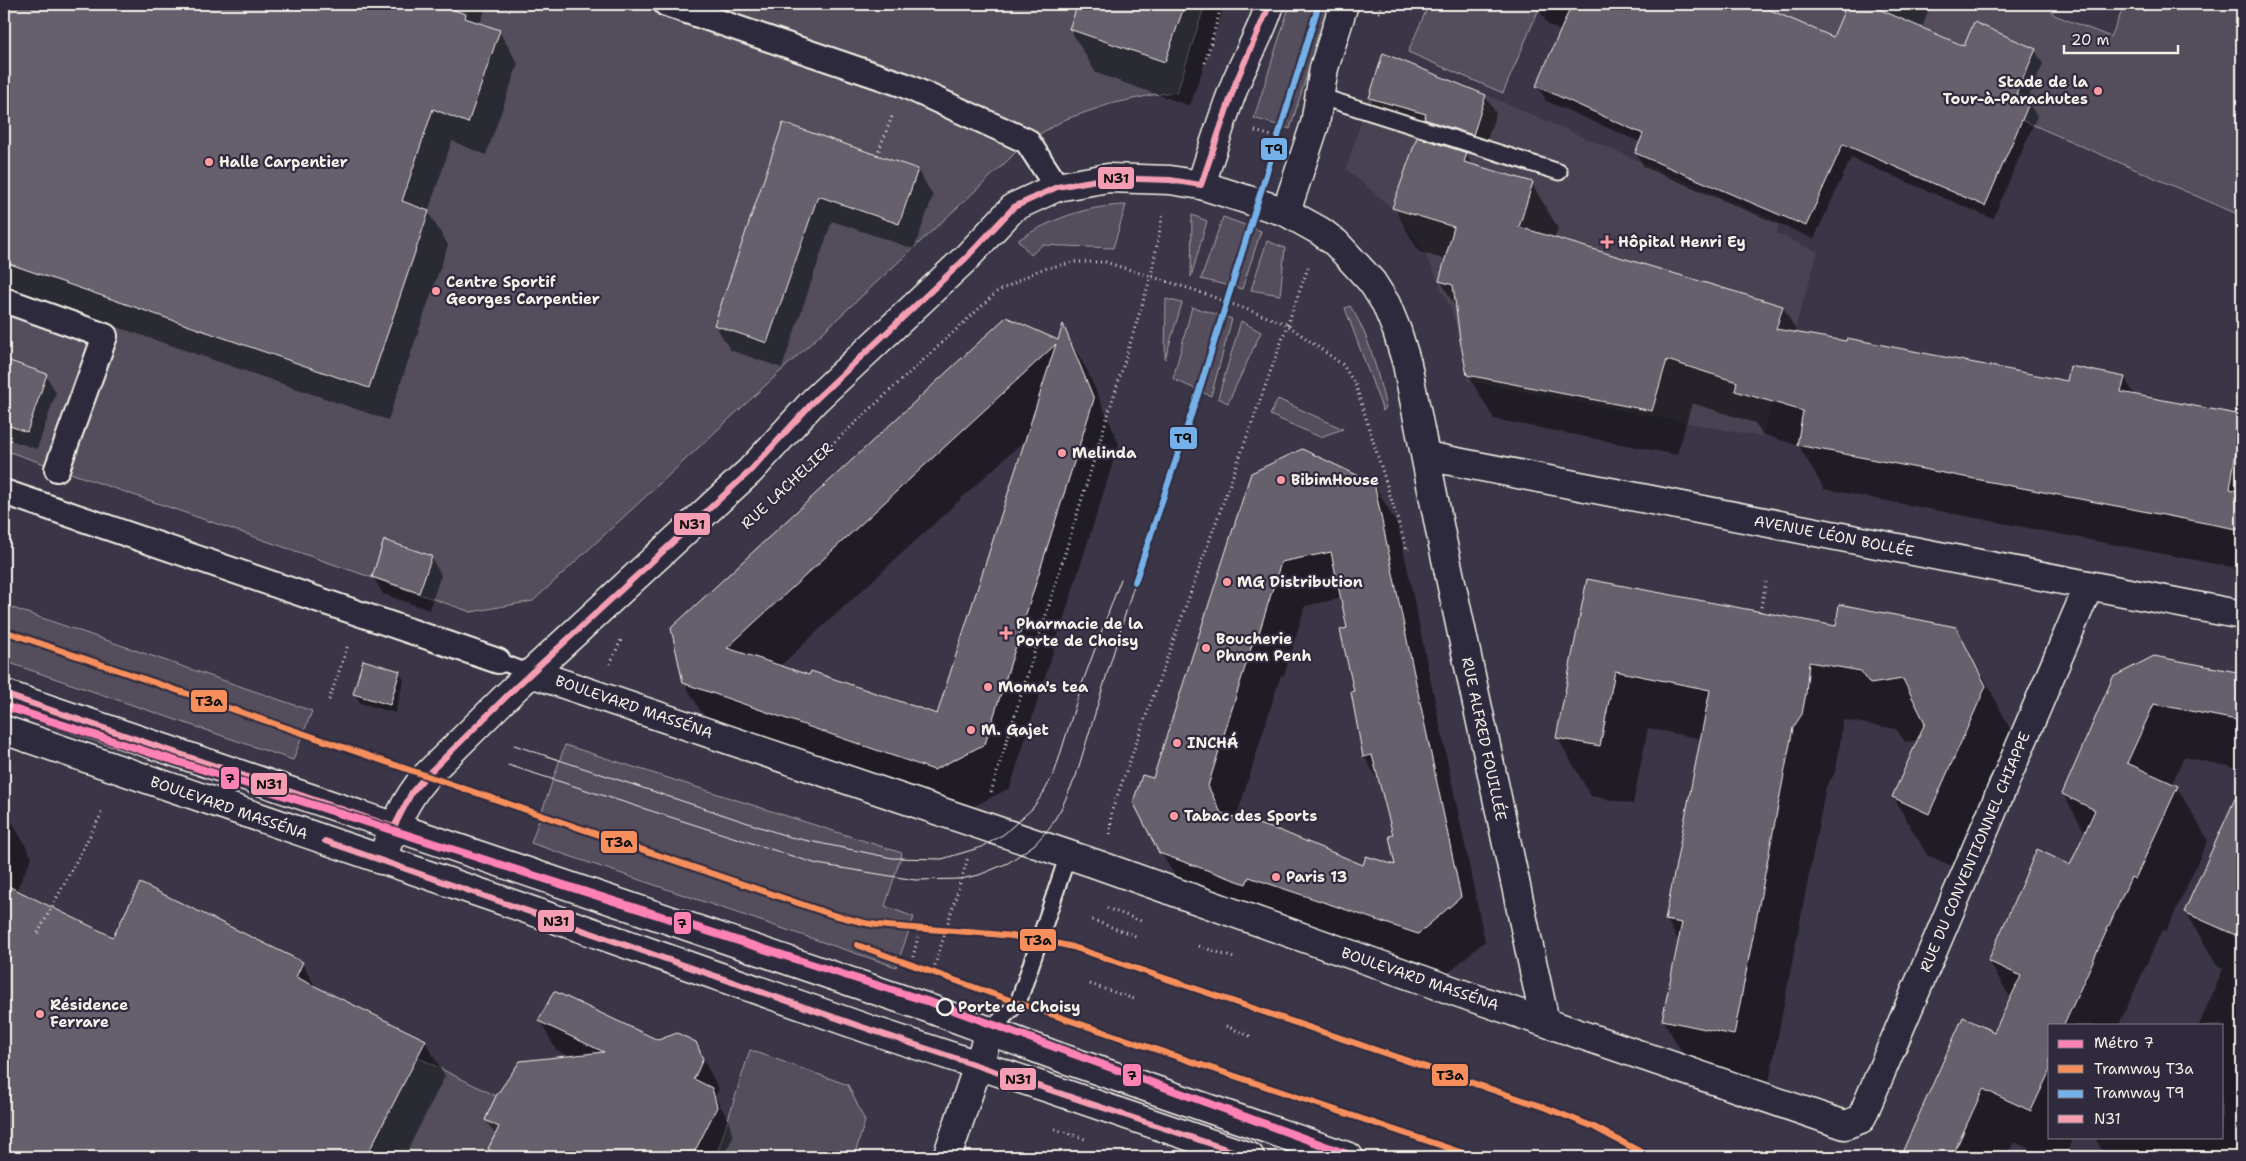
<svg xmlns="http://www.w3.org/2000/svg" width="2246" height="1161" viewBox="0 0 2246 1161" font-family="'Shantell Sans',sans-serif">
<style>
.built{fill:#484352}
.green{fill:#534e5c;stroke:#a4a0a2}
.shadow{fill:#0007;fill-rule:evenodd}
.building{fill:#65616c;stroke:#f4f1e8;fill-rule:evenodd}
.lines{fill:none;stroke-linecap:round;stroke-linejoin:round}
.service-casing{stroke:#f4f1e8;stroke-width:19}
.pedestrian-casing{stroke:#f4f1e8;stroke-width:28}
.minor-casing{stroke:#f4f1e8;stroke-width:31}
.secondary-casing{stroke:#f4f1e8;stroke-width:31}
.primary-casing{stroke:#f4f1e8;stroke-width:31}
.path{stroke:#f4f1e8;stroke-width:3;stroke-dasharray:1 4;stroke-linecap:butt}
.service{stroke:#2f2a3d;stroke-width:15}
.pedestrian{stroke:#2f2a3d;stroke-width:24}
.minor{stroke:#2f2a3d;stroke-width:28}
.secondary{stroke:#2f2a3d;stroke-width:28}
.primary{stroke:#2f2a3d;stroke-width:28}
.tram{stroke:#f4f1e8;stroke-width:1}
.bus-1-casing{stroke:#2f2a3d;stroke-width:10}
.bus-1{stroke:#f59eb3;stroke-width:6}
.tram-1-casing{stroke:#2f2a3d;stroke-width:10}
.tram-2-casing{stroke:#2f2a3d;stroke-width:10}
.tram-1{stroke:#f78f5d;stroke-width:6}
.tram-2{stroke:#74b0e9;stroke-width:6}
.metro-1-casing{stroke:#2f2a3d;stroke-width:11}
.metro-1{stroke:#ff82b4;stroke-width:8}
.poi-dot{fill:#ff9aa2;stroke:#2f2a3d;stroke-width:2}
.stop-dot{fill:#2f2a3d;stroke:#f4f1e8;stroke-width:2.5}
.labels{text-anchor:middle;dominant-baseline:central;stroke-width:4.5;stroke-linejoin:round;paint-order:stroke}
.poi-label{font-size:15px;font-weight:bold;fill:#f4f1e8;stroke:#2f2a3d;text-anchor:start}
.street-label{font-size:15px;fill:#f4f1e8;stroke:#2f2a3d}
.stop-label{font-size:15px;font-weight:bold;fill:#f4f1e8;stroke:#2f2a3d;text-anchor:start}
.line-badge{stroke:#2f2a3d;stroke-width:2}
.pale-badge-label{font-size:14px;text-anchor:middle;font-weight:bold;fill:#111}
</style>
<rect width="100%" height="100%" fill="#3b3647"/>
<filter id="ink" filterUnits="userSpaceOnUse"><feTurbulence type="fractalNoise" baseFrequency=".02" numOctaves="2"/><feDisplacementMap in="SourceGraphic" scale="10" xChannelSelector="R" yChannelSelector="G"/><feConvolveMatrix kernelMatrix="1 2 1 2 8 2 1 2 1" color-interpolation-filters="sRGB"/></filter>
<g filter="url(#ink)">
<path class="built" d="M1383,53L1486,95L1780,222L1776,233L1818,252L1762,437L1468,381L1461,342L1451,309L1427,257L1410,231L1392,208L1346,169Z"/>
<path class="green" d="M4,4H1205L1177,92L1152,95L1110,104L1066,119L1027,141L1002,166L533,601L471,612L4,450Z
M1290,4H1329L1290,129L1254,118Z
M1429,4H1541L1503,93L1408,52Z
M1756,4H2047L2054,15L2111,37L2125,4H2242V216Z
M1126,205L1113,248L1042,245L1031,255L1018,240C1052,219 1085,206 1126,205Z
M1192,215L1207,221L1191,277Z
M1223,217L1261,231L1242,289L1201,279Z
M1267,241L1285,248L1280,295L1251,290Z
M1166,299L1182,303L1165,359Z
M1350,306C1370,336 1377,372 1386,407L1383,411L1345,308Z
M1192,307L1232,319L1211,396L1173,379Z
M1241,321L1261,332L1228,403L1218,398Z
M1278,399L1343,429L1320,437L1270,415Z
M4,605L312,711L293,760L4,661Z
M565,745L902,853L885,906L914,917L896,967L531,843Z
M750,1050L848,1085L865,1121L854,1157H716Z
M417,1057L496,1096L485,1120L499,1127L488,1149L504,1157H366Z"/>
<path class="shadow" d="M4,4H487L480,24L499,31L518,64L486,155L452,141L428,212L448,245L388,420L4,288Z
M1079,4H1225L1190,106L1096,73L1070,29Z
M1543,4H1753L1834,39L1849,4H1930L1922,29L1965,47L2035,50L2043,64L2027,101L2037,116L1993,219L1851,158L1814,239L1644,167L1636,153L1640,142L1546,101L1538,86L1561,31L1548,25L1540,11Z
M1485,96L1496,113L1483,152L1380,116L1370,98Z
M784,124L918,170L933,196L914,249L832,221L782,368L730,350L715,324Z
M1466,154L1473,166L1532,184L1558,228L1554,239L1783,307L1798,334L2068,382L2125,378L2135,396L2242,416V569L1824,489L1799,446L1762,434L1755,423L1692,403L1677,455L1494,419L1468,375L1459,313L1440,280L1446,260L1419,252L1394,208Z
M1063,328L1087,370L1119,444L1010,788L960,813L710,727L684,683L1058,342ZM1027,438L938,715L779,667Z
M5,361L46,375L56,393L37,449L4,438Z
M1252,473L1374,484L1399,528L1485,941L1444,977L1186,896L1161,852L1154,780ZM1342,598L1349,629L1364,756L1382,787L1395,836L1396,867L1364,866L1236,819L1281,675L1284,676L1305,606Z
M431,557L441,575L429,610L383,594L373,577Z
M1588,581L1837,627L1955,628L1989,687L2018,745L1963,871L1927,855L1893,797L1919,740L1905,742L1896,729L1843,720L1839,752L1835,773L1826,787L1767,1093L1697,1078L1663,1020L1679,942L1667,920L1702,739L1648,728L1633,804L1591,796L1557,737Z
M2154,658L2242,674V769L2184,757L2172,784L2177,787L2208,840L2166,932L2162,930L2119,1025H2050V1137H2074L2065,1157H2047L2014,1142L2006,1157H1902L1964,1019L1995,1033L2011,999L1989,961L2071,867L2086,834L2063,794Z
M399,672L404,680L395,713L360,703L355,694Z
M4,818L12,822L32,857L16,891L114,939L302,963L317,989L425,1041L445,1076L404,1157H4Z
M2227,819L2242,825V1157H2106L2094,1137H2222V1025H2199L2223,969L2217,966L2186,912Z
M540,1021L658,1041L695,1043L719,1089L715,1097L728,1119L733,1137L723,1157H494L489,1149L496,1136L486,1120L571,1057L556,1050Z"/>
<path class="building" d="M4,4H457L454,10L466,14L465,18L500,30L468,123L433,109L402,201L429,211L369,388L4,262Z
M1078,4H1185L1165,62L1069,29Z
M1572,4H1756L1833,37L1847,4H1867L1964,46L1974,22L2036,49L2016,94L2030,101L1985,206L1843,144L1806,226L1635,153L1643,134L1536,86Z
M1383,53L1486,95L1473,135L1424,119L1426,114L1369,98Z
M783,123L918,169L899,224L818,196L767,343L714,325Z
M1417,137L1467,153L1464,162L1533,182L1519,227L1783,306L1776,329L1846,341L1847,338L2067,381L2070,366L2125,377L2121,392L2242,415L2230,489L2242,492V530L1797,445L1803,411L1735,391L1737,382L1667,360L1652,411L1467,375L1460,340L1453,285L1439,281L1454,227L1392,208Z
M1006,317L1058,340L1063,324L1094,399L985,744L934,770L683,683L671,628ZM1056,344L937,714L811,671L809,675L727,648Z
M4,359L47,374L27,432L4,424Z
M1302,449L1374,483L1461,897L1418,934L1249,877L1246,884L1159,853L1133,802L1142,775L1153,778L1251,473ZM1331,552L1347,628L1340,630L1354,691L1351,692L1363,757L1372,755L1393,835L1389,836L1395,865L1366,856L1363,865L1281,831L1221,813L1208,786L1256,632L1259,633L1281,562Z
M384,540L432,556L419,593L372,577Z
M1587,579L1836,626L1839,604L1956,627L1986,686L1929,814L1892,797L1925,723L1903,679L1870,684L1861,671L1809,662L1806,693L1802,714L1793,728L1734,1035L1662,1020L1682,923L1665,920L1710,690L1615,671L1600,746L1556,738Z
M2154,656L2242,673V721L2154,704L2127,763L2178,786L2135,879L2131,877L2064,1025H2050V1070L2031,1111L1983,1089L1952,1157H1900L1963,1017L1994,1032L2021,976L1988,961L2037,849L2070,865L2095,810L2062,794L2113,677Z
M363,660L400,671L390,705L353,694Z
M2242,783V938L2184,912Z
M140,883L303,962L296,977L426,1040L366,1157H4V884L113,937Z
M554,991L658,1040L677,1033L696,1042L703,1059L694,1079L712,1088L717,1107L692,1157H504L488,1149L499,1127L485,1120L496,1096L520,1061L604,1052L538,1021Z"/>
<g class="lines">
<g class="service-casing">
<path id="service" d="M1319,96L1559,172
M498,661L531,673
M990,1030L1018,1003L1068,855"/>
</g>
<g class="pedestrian-casing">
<path id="pedestrian" d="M666,4L904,85L1027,141L1057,187
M4,300L105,336L57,469
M4,492L498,661"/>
</g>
<g class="minor-casing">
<path id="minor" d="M1201,185L1286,212L1320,231L1336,243L1372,282L1386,304L1397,331L1407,364L1442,540L1545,1022
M1286,212L1315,124L1324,68L1344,4
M1426,456L2242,615
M531,673L1096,864L1468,996L1845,1125L1861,1119L2089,585"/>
</g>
<g class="secondary-casing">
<path id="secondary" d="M381,860C393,830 404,801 425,777L516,687L750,471L814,401L966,258L1014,207L1057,187L1108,178L1170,180L1201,185C1212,150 1223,116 1236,82C1247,56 1262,31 1270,4
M947,1157L990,1030"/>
</g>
<g class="primary-casing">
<path id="primary" d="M4,694L928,1008L1062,1058L1349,1157
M4,730L498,899L871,1030L1051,1089L1250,1157"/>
</g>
<path class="path" d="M1379,13L1382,4
M1205,63L1222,4
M1255,131L1275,137
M877,155L893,114
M776,496L997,292L1039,270L1075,262H1105L1197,291L1286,324L1343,365L1356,386L1407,550L1409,549
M1760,612L1766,582
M610,664L621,640
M329,700L348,645
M991,792L1151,276L1163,214
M1110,834L1111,813L1309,265
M1107,908L1141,921
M1092,920L1136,936
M38,933L102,813
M1199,946L1234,958
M913,957L918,937
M932,975L968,857
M1090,984L1137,1000
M1226,1026L1252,1037
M1055,1129L1085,1139"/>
<use href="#service" class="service"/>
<use href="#pedestrian" class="pedestrian"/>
<use href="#minor" class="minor"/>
<use href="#secondary" class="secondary"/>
<use href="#primary" class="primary"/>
<path class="tram" d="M514,745L790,837L892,858L942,859L982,847L1004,834L1032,809L1044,792L1055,771L1082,684L1121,579
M508,765L817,864L915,880L961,879L979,875L1008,863L1035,844L1050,827L1061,809L1076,776L1135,582"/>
<g class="bus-1-casing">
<path id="bus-1" d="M4,694L394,827L412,792L425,777L516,687L750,471L814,401L966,258L1014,207L1057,187L1108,178L1170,180L1201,185L1236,82L1270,4
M325,841L871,1030L1250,1157"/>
</g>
<use href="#bus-1" class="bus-1"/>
<g class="tram-1-casing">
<path id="tram-1" d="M4,631L833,915C848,918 863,924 878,925C944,932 1009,931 1073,947L1549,1109L1594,1127L1650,1157
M857,945L1018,1003L1475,1157"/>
</g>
<g class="tram-2-casing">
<path id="tram-2" d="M1135,582L1199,391L1319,4"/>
</g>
<use href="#tram-1" class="tram-1"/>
<use href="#tram-2" class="tram-2"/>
<g class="metro-1-casing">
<path id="metro-1" d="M4,706L945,1007L1355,1157"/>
</g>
<use href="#metro-1" class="metro-1"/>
</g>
</g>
<g class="poi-dot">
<circle cx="2098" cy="91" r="5"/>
<circle cx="209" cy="162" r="5"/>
<path d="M1604.5 234.5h5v5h5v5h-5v5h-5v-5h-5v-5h5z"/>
<circle cx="436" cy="291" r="5"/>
<circle cx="1062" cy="453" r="5"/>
<circle cx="1281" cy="480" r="5"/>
<circle cx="1227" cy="582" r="5"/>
<path d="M1003.5 625.5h5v5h5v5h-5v5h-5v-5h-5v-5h5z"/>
<circle cx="1206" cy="648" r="5"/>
<circle cx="988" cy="687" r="5"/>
<circle cx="971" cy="730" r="5"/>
<circle cx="1177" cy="743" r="5"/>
<circle cx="1174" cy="816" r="5"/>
<circle cx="1276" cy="877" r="5"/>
<circle cx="40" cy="1014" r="5"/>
</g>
<circle class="stop-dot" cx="945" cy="1007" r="8"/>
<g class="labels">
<g class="poi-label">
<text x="2088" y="82" text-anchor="end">Stade de la<tspan x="2088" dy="17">Tour-à-Parachutes</tspan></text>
<text x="219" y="162">Halle Carpentier</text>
<text x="1618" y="242">Hôpital Henri Ey</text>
<text x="446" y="282">Centre Sportif<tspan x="446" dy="17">Georges Carpentier</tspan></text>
<text x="1072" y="453">Melinda</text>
<text x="1291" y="480">BibimHouse</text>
<text x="1237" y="582">MG Distribution</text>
<text x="1016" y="624">Pharmacie de la<tspan x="1016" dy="17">Porte de Choisy</tspan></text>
<text x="1216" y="639">Boucherie<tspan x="1216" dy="17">Phnom Penh</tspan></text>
<text x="998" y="687">Moma's tea</text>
<text x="981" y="730">M. Gajet</text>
<text x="1187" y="743">INCHÁ</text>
<text x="1184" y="816">Tabac des Sports</text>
<text x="1286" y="877">Paris 13</text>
<text x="50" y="1005">Résidence<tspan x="50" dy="17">Ferrare</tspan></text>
</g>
<g class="street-label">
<text transform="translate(787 486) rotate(-43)">RUE LACHELIER</text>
<text transform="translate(1834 536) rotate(11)">AVENUE LÉON BOLLÉE</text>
<text transform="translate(634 707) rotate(19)">BOULEVARD MASSÉNA</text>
<text transform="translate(1484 739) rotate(78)">RUE ALFRED FOUILLÉE</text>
<text transform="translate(229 808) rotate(19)">BOULEVARD MASSÉNA</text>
<text transform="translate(1975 852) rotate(-67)">RUE DU CONVENTIONNEL CHIAPPE</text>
<text transform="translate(1420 979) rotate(19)">BOULEVARD MASSÉNA</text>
</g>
<g class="stop-label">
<text x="958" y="1007">Porte de Choisy</text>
</g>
</g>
<g class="line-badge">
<rect x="1260" y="137" width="28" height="24" rx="5" fill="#74b0e9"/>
<rect x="1097" y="166" width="38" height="24" rx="5" fill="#f59eb3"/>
<rect x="1169" y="426" width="29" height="24" rx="5" fill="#74b0e9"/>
<rect x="673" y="512" width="38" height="24" rx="5" fill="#f59eb3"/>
<rect x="190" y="689" width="38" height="24" rx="5" fill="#f78f5d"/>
<rect x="220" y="766" width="20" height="24" rx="5" fill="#ff82b4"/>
<rect x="250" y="772" width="38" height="24" rx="5" fill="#f59eb3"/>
<rect x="600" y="830" width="38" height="24" rx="5" fill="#f78f5d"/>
<rect x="537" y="909" width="38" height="24" rx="5" fill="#f59eb3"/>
<rect x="673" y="911" width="19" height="24" rx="5" fill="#ff82b4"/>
<rect x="1019" y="928" width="38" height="24" rx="5" fill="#f78f5d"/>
<rect x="1431" y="1063" width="38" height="24" rx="5" fill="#f78f5d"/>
<rect x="1122" y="1063" width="20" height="24" rx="5" fill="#ff82b4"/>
<rect x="999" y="1067" width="38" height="24" rx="5" fill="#f59eb3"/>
</g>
<g class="pale-badge-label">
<text x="1274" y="154">T9</text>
<text x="1116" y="183">N31</text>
<text x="1183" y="443">T9</text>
<text x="692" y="529">N31</text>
<text x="209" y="706">T3a</text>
<text x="230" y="783">7</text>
<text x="269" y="789">N31</text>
<text x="619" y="847">T3a</text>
<text x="556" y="926">N31</text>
<text x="682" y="928">7</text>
<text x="1038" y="945">T3a</text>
<text x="1450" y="1080">T3a</text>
<text x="1132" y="1080">7</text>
<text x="1018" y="1084">N31</text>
</g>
<rect width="2246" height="1161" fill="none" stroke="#2f2a3d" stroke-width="20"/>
<rect x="10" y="10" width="2226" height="1141" fill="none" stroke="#f4f1e8" stroke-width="2" filter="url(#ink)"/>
<rect x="2048" y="1024" width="175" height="115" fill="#2f2a3d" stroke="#7e7a81"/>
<rect x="2058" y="1040" width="25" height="8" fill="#ff82b4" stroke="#7e7a81"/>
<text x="2094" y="1048" font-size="15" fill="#f4f1e8">Métro 7</text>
<rect x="2058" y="1065" width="25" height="8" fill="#f78f5d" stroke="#7e7a81"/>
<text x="2094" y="1074" font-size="15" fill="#f4f1e8">Tramway T3a</text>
<rect x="2058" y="1090" width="25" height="8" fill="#74b0e9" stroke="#7e7a81"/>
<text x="2094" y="1098" font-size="15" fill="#f4f1e8">Tramway T9</text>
<rect x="2058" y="1115" width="25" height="8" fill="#f59eb3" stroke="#7e7a81"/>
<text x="2094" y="1124" font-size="15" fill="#f4f1e8">N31</text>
<path d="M2064 45v8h114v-8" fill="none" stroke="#f4f1e8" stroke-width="2.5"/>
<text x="2071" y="45" font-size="15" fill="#f4f1e8" stroke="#2f2a3d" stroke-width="4" paint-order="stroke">20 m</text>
</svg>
